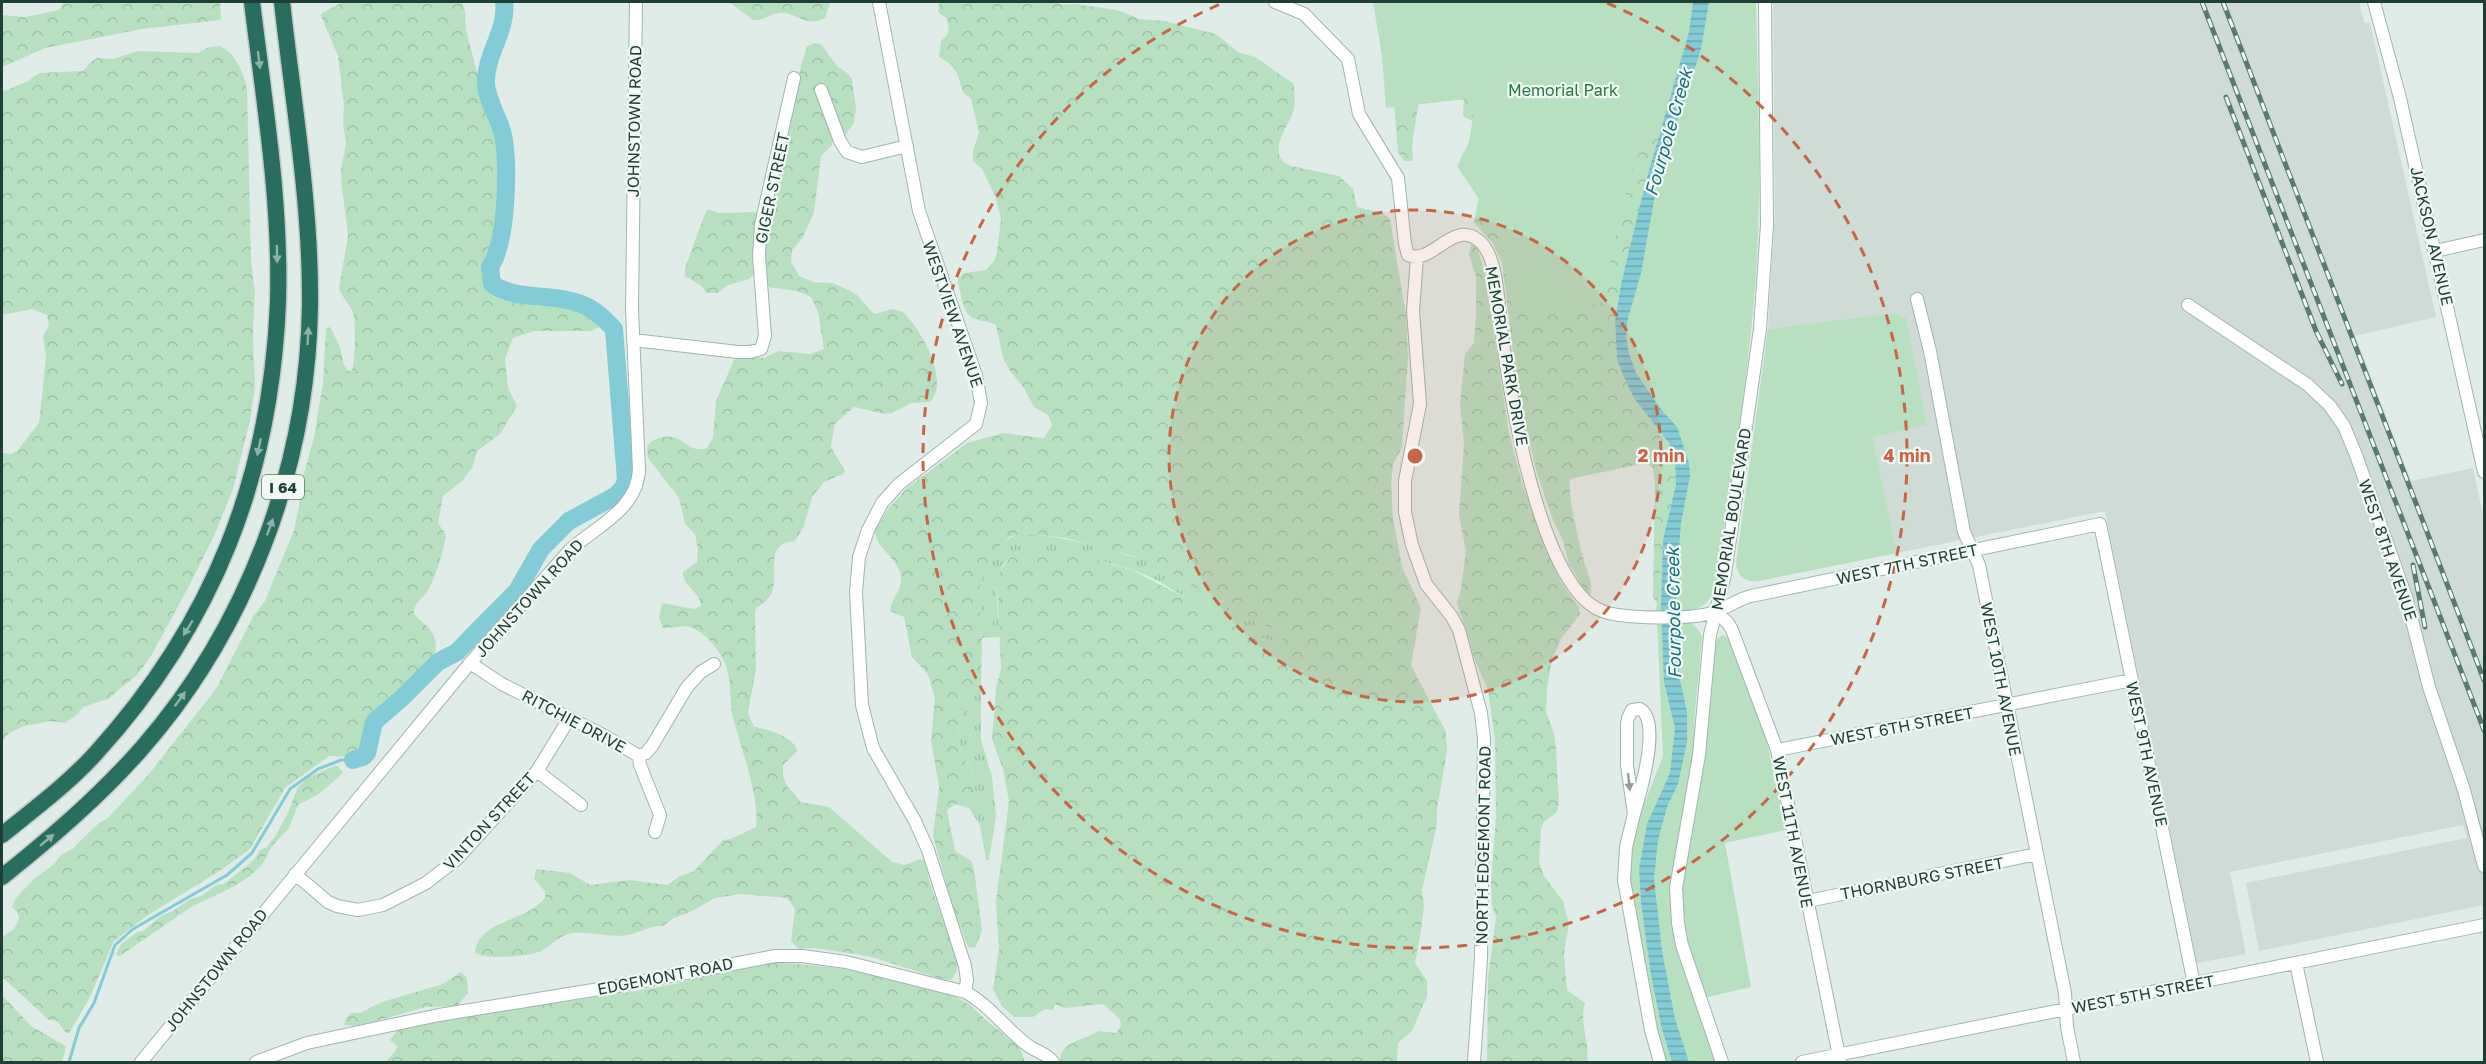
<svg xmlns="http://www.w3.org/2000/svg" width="2486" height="1064" viewBox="0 0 2486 1064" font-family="'Golos Text',sans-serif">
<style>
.built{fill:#cedcd5}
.grass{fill:url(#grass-tufts)}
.forest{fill:url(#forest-crowns)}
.park{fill:#b7e0c1}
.water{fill:url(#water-rules)}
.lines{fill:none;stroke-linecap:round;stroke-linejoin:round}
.stream{stroke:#83cbd6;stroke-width:3}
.river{stroke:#83cbd6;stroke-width:18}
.minor-casing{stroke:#a2b4ae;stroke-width:14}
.highway-casing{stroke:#c0c9c6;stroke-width:19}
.minor{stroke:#fff;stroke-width:12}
.highway{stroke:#286d5d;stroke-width:16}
.rail-casing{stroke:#597a70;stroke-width:5}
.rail{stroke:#f1f9f4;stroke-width:3;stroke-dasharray:9;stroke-linecap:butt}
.oneway{fill:#8cb3a8}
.oneway2{fill:#8f9e9a}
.ring{fill:none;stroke:#c66646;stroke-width:3;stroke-dasharray:10 8}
.labels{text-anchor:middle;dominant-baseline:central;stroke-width:4.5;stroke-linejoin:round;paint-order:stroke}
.shield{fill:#f1f9f4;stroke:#5e766e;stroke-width:1.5}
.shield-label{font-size:15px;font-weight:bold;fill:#1f3e35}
.park-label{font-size:16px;fill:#267844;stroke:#f1f9f4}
.street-label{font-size:16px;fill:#1f3e35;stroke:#f1f9f4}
.water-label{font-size:18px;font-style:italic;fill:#146f7f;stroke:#f1f9f4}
.centre{fill:#c66646;stroke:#f1f9f4;stroke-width:3}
.ring-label{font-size:18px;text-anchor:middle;font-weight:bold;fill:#c66646;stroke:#f1f9f4;stroke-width:4.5;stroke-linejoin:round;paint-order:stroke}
</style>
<defs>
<pattern id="grass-tufts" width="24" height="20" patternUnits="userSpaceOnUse" patternTransform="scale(1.5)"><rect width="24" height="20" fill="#b7e0c1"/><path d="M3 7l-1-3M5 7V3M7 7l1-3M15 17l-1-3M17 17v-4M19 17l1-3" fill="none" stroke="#9dc1a6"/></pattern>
<pattern id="forest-crowns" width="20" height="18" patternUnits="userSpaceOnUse" patternTransform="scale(1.5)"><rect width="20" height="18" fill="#b7e0c1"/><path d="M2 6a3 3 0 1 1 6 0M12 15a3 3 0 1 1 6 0" fill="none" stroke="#9dc1a6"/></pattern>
<pattern id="water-rules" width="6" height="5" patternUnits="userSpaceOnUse" patternTransform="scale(1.5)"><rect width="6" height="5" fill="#83cbd6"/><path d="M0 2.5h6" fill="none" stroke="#6ba6ae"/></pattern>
</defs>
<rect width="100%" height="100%" fill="#e0ece7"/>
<path class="built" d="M1773,2H2359L2364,23H2370L2436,317L2355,336L2411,481L2473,468L2484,520V905L2259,951L2246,883L2467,838L2463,825L2230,872L2246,954L2197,963L2105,511L1897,553L1873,436L1855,319L1768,329L1775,211Z"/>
<path class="grass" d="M1024,533C1059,537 1093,544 1127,555C1137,558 1148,560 1158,565C1200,587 1236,617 1283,631L1285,636L1282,644C1238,639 1195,601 1156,580C1113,558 1065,556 1017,552C987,570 999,609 1000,637L982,638C981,623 977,606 979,592C981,567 998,537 1024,533Z
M981,683V740L992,777L996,816L989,860H986L980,825L969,808H973L972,772L963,755L958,739L963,709Z"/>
<path class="forest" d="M64,2H220L221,20L142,29L45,48L2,67V15L25,17L59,10Z
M343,2H462L465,11L466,30L478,76L479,93L493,122L502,161L493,253L486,267L484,277L488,288L503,300L579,306L599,320V327L592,331H534L513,338L505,359L508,388L517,406L500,434L477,451L472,468L462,481L443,496L438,523L446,535C445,547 434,581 428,590C422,600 414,602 414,614C420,621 429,626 433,634C450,669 384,699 367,722C360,733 365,747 356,757L329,756L285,788L250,849L221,870L148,915L114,941L89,999L69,1033H66L57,1021L49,1020L2,977V937L14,929L19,919L18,913L12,907L16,898L34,879L54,864L61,855L72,849L99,823L108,818L149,774L216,689L254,615L265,601L294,530L299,506L300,487L314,437L323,383L326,328L330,327L340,347L344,365L348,371L352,370C355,365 356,320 353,313C350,304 342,298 339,288L348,236L342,187L341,171L346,143L343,124L344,104L338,56L321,16L322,13Z
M729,2H830L825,18C808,27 800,16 785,13C773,11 764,21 753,20Z
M939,2H1054L1064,5L1075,4L1117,10L1140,19L1164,21L1216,34L1238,52L1255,57L1294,84C1294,92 1296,105 1293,113C1287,127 1265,156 1291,166L1339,176L1353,189L1357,207L1384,214L1390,219L1406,315L1408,357L1402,447L1393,465L1391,484L1393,518L1402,567L1421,608L1411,665L1446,732L1447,751L1437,809V824L1422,890L1424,906L1421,930L1415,963L1427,981V996L1412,1031L1398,1043L1397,1062H1061C1056,1043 1086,1039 1099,1031L1116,1033L1121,1026L1120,1019L1103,1004L1065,1008L1054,1004L1053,1010L1045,1009L1033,1017H1014L1002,1006L993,989L999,949L996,902L1009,801L1003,769L992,739L996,688L1001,669L997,585L999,573L1011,556L1017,552L1037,550L1068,552L1132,570L1201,606L1231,626L1280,644L1285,636L1283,631L1259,624L1238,614L1158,565L1133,556L1065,538L1024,533L1009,537L992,555L979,589L982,638L981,683L963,709L958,739L963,755L975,779L976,807L969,808L955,804L947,810L955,851L971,861L974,869L982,931L975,948L968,947L953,908L933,836L939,787L931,740L935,699L928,674L912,657L904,617L890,611C891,598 903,589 901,576C897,557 875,547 875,531L888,509L906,489L967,443L1003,433L1041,438H1044L1052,425L1048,415L1034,407L1024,388L1010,371L1003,358L996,325C988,320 981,322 973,318C963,314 961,293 958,283V279L964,273L986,270L994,261L997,252L1001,219L995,196L982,169L973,161V152L979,132L971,99L963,92L957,73L949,63L939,57L941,41L947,35L949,27L947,19L938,12Z
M1693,2L1621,284L1615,321L1617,360L1669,443L1675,462L1676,484L1663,540L1662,589L1659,607L1653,597L1655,485L1653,468L1649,465L1641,464L1570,479C1567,494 1579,541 1583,558C1586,571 1594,582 1590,595L1582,586L1569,564L1563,541L1553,520L1537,473L1519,400L1502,263L1492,242L1474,223L1479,196L1481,122L1470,120L1463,116L1464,100H1461V87L1420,93L1412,146L1413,159L1411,161H1404L1398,152L1393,93Z
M814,43L821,44L837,66L847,73L852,79L856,108L854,123L845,135L832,137V145L821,156L814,212L803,237L792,250L791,262L799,276L813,282L832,283L846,289L857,295L874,314L893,309L903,312C920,328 951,381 930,402L911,403L892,413L884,414L854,407L834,425L831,447L845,471L843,474L824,482L812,497L804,526L795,541C761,544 782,575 770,596C766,602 762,604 756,608L755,612L756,668L748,713L754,727C767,729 795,737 797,751L783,765V776L787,786L801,802L829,807L892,862L905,865L920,859L925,861L929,880L956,958L957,971L951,980L942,979L868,956L815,948L799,949L791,941L795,909L787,898L740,894L715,898L692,911L672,919L663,926C650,925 641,932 628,935C609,938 591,931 573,933C559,935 552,945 541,951C531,956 483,961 475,952C479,920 526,922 545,898V891L534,879L536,869L570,873L590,885L630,880L667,885L680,876L694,871L723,840L731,839L756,827C760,798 741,748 733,718C729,701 732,680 725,663C720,651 707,635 695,629C686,623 673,629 663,628L659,618L662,603L694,609L701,606C700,591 682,586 683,572L697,562L698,550L695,534L685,524L679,498L648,458L647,447C651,438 668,434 676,438C687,443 694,453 707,448L713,438L716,401L734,360L744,356L764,358L779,351L810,354L824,349L818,312L811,297L797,291L769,287L766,284L763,260L768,217L787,145L801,65L807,47Z
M220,46C236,54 244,73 247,89L251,261L255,293L253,333L255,387L250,420L233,489L214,536L189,586L151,656L137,675L108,699L83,707L78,714L65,723L51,721L24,726L9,733L2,741V453L11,454L17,451L39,423L46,358L43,336L49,326L47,315L32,309L2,315V92L28,81L39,73L83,71L91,62L97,58L113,59L138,51L198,53L209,47Z
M710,210L720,213L758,212L754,274L749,279L728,285L718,293H706L702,286L685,276V268L706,211Z
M1471,244L1477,247L1485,273L1509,433L1523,486L1534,512L1545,548L1561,582L1579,607L1580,614L1561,639L1552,660L1547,688L1546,712L1554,733L1556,749L1559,804L1557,812L1544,822L1541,829L1539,862L1544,876L1563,901L1569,924L1564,954L1567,990L1585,1003C1579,1025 1590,1040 1587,1062H1487L1488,978L1496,918L1492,904L1491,884L1496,815L1495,740L1488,690L1476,663L1457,603L1461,589L1466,551L1459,515L1464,444L1460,404L1465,354L1474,343L1476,315V276L1469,255Z
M334,766H338L343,773L319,794L298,805L289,828L272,846L262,865L250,876L233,887L191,907L120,956L116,955L120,945L137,932L143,931L161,916L173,911L189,900L203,895L216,885L224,884L254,860L260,850L267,847L276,835L287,815L298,787L309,777Z
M777,962L858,970L936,989L956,997L970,1005L987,1021L1020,1048L1025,1062H386L398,1047L390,1040L397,1031C480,1011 564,1003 648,989C692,982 734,967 777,962Z
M461,972L467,978L468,993L457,1006L425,1007L359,1026L344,1025L346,1018L352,1013H360L382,1002L443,984Z
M2,995L31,1026L64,1045L66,1047L62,1062H2Z"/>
<path class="park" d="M1373,2H1756C1758,92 1762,183 1756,274C1749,379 1730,484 1715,589C1703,617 1682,611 1656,611L1666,523L1678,522L1683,468L1624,350L1621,319L1660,132L1640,134L1600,304L1513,314L1500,231L1457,166L1469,142L1476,98L1386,108L1382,56Z
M1887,314H1896L1906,318L1927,425L1873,437L1897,553L1759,581C1746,583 1737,577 1736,563L1768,329Z
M1657,620C1675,621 1696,617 1702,638L1694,722L1696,739L1675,938L1716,1062H1665L1656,1028L1628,876L1632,843L1640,815L1663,756Z
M1723,635L1728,639L1765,734L1786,830L1725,843L1751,987L1704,998L1686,940L1682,893L1707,736L1716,641L1719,637Z"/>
<path class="water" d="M1693,2H1709L1701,49L1657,184L1641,273L1628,318L1626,336L1629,353L1636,373L1660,408L1677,427L1689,463L1690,476L1681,523L1676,588L1679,676L1687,711V742L1678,784L1667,807L1658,840L1654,879L1662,951L1675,1019L1689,1062H1672L1662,1029L1651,975L1641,903L1639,869L1647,824L1670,773L1675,728L1664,682L1661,608L1663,540L1676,484L1675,462L1669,443L1634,398L1623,375L1617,360L1615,321L1621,284L1646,181L1689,32Z"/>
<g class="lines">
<path class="stream" d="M69,1062L79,1028L94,1003L115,945L133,929L227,875L252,853L290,789L318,769L341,760H353"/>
<path class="river" d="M353,760L363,757L367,753L374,722L402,698L438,662L457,652L484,624L517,591L541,549L569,521L615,496L623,488L626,480L614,329C603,317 591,306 575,302C548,293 517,301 492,284L490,267C507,243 509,165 503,135C499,117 487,102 486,83C485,55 508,29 504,2"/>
<g class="minor-casing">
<path id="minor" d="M879,2L919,211L976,375L981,403L976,424L899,484L882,503L868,530L859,557L856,592L862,705L873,748L915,821L928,850L965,966L967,980L965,992
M1275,2L1304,14L1348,59L1359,114L1398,178L1405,244L1408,255C1433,265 1452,220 1478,240C1498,254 1498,304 1501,326C1508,387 1539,587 1602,611C1622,619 1694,620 1714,612C1727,608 1738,599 1751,596L2100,524L2194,984
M2374,2L2400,98L2484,472
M821,90L840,141L847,152L862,157L907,146
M2435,251L2484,240
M1417,257L1413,311L1420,404L1405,481V512L1412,545L1426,584L1452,617L1459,630L1481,713L1484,739L1481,958L1474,1062
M1917,299L1930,351L1964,532L1979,565L2065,993L2067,1027L2074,1062
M2188,305L2308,385L2330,406L2344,426L2356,455L2406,597L2429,687L2464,790L2484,866
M633,340L738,352H750L761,349L765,336L759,256L761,225L794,78
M1716,612L1728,623L1732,630L1777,750L1840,1061
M470,663L502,684L603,735L639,756
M1627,723V765L1634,814C1640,794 1662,720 1640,709L1632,710L1628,718
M1777,750L2132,680
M639,756L646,753L652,746L687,687L701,672L714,664
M639,756L640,765L660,815L655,832
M537,771L581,805
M1634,814L1626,847L1624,880L1651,1030L1660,1062
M295,874L328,902L337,906L358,910L383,905L426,883L457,859L537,771L569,719
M1808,901L2037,854
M2296,963L2317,1062
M141,1062L470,663L569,551C596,526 637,510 639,470L632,309L636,2
M256,1062L307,1043L439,1015L618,986L775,956H802L846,962L965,992C990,1005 1006,1030 1030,1047C1038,1052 1047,1054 1053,1062
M1722,1062L1682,945L1678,923L1676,888L1699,755L1710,635L1725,574L1760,329L1767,225L1765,2
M1802,1062L2484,925"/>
</g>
<g class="highway-casing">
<path id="highway" d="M2,835C34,809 68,784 96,753C214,623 271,476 278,302C281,202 264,101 252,2
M2,877C52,837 100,796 143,747C248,626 308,466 310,305C311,204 293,102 282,2"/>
</g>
<use href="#minor" class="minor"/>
<use href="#highway" class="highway"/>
<g class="rail-casing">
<path id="rail" d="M2202,2L2484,730
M2223,2L2484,680
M2226,97L2316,331L2342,384
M2413,565L2425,627"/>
</g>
<use href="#rail" class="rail"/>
</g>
<defs><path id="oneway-solid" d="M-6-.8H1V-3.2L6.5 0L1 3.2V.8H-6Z" transform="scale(1.5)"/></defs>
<g class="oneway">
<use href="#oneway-solid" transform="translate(259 60) rotate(83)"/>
<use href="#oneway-solid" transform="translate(277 254) rotate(89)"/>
<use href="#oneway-solid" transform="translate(308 336) rotate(-87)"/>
<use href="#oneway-solid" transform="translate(259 447) rotate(102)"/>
<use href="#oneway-solid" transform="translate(270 527) rotate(-70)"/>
<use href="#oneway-solid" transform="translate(188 628) rotate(121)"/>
<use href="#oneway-solid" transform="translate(180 699) rotate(-54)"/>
<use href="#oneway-solid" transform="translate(47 840) rotate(-40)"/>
</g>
<use class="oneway2" href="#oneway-solid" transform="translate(1629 782) rotate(84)"/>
<circle cx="1415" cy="456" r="246" fill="#c66646" fill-opacity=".12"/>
<g class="ring">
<circle cx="1415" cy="456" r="246"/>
<path d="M1607 3A492 492 0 1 1 1223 3"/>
</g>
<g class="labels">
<rect class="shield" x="262" y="475" width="42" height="24" rx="4.5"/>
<g class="shield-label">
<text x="283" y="487">I 64</text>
</g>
<g class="park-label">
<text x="1563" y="90">Memorial Park</text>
</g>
<g class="street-label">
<text transform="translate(634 121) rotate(-89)">JOHNSTOWN ROAD</text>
<text transform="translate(772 188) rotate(-78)">GIGER STREET</text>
<text transform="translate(2432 236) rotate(77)">JACKSON AVENUE</text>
<text transform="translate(953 314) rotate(71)">WESTVIEW AVENUE</text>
<text transform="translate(1507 356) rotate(80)">MEMORIAL PARK DRIVE</text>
<text transform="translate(1731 519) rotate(-81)">MEMORIAL BOULEVARD</text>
<text transform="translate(2388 550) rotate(71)">WEST 8TH AVENUE</text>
<text transform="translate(1907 564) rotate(-12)">WEST 7TH STREET</text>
<text transform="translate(529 598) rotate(-48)">JOHNSTOWN ROAD</text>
<text transform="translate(2001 679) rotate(79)">WEST 10TH AVENUE</text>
<text transform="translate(574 721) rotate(28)">RITCHIE DRIVE</text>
<text transform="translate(1902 726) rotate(-11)">WEST 6TH STREET</text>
<text transform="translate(2147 754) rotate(78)">WEST 9TH AVENUE</text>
<text transform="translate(489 821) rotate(-47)">VINTON STREET</text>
<text transform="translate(1793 832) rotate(79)">WEST 11TH AVENUE</text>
<text transform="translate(1483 845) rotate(-89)">NORTH EDGEMONT ROAD</text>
<text transform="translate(1922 878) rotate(-11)">THORNBURG STREET</text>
<text transform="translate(216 970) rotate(-51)">JOHNSTOWN ROAD</text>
<text transform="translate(665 976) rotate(-11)">EDGEMONT ROAD</text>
<text transform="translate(2143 994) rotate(-11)">WEST 5TH STREET</text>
</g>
<g class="water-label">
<text transform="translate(1668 132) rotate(-74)">Fourpole Creek</text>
<text transform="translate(1673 613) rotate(-91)">Fourpole Creek</text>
</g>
</g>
<circle cx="1415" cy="456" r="9" class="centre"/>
<g class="ring-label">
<text x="1661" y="462">2 min</text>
<text x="1907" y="462">4 min</text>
</g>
<rect width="2486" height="1064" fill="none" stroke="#1f3e35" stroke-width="6"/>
</svg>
